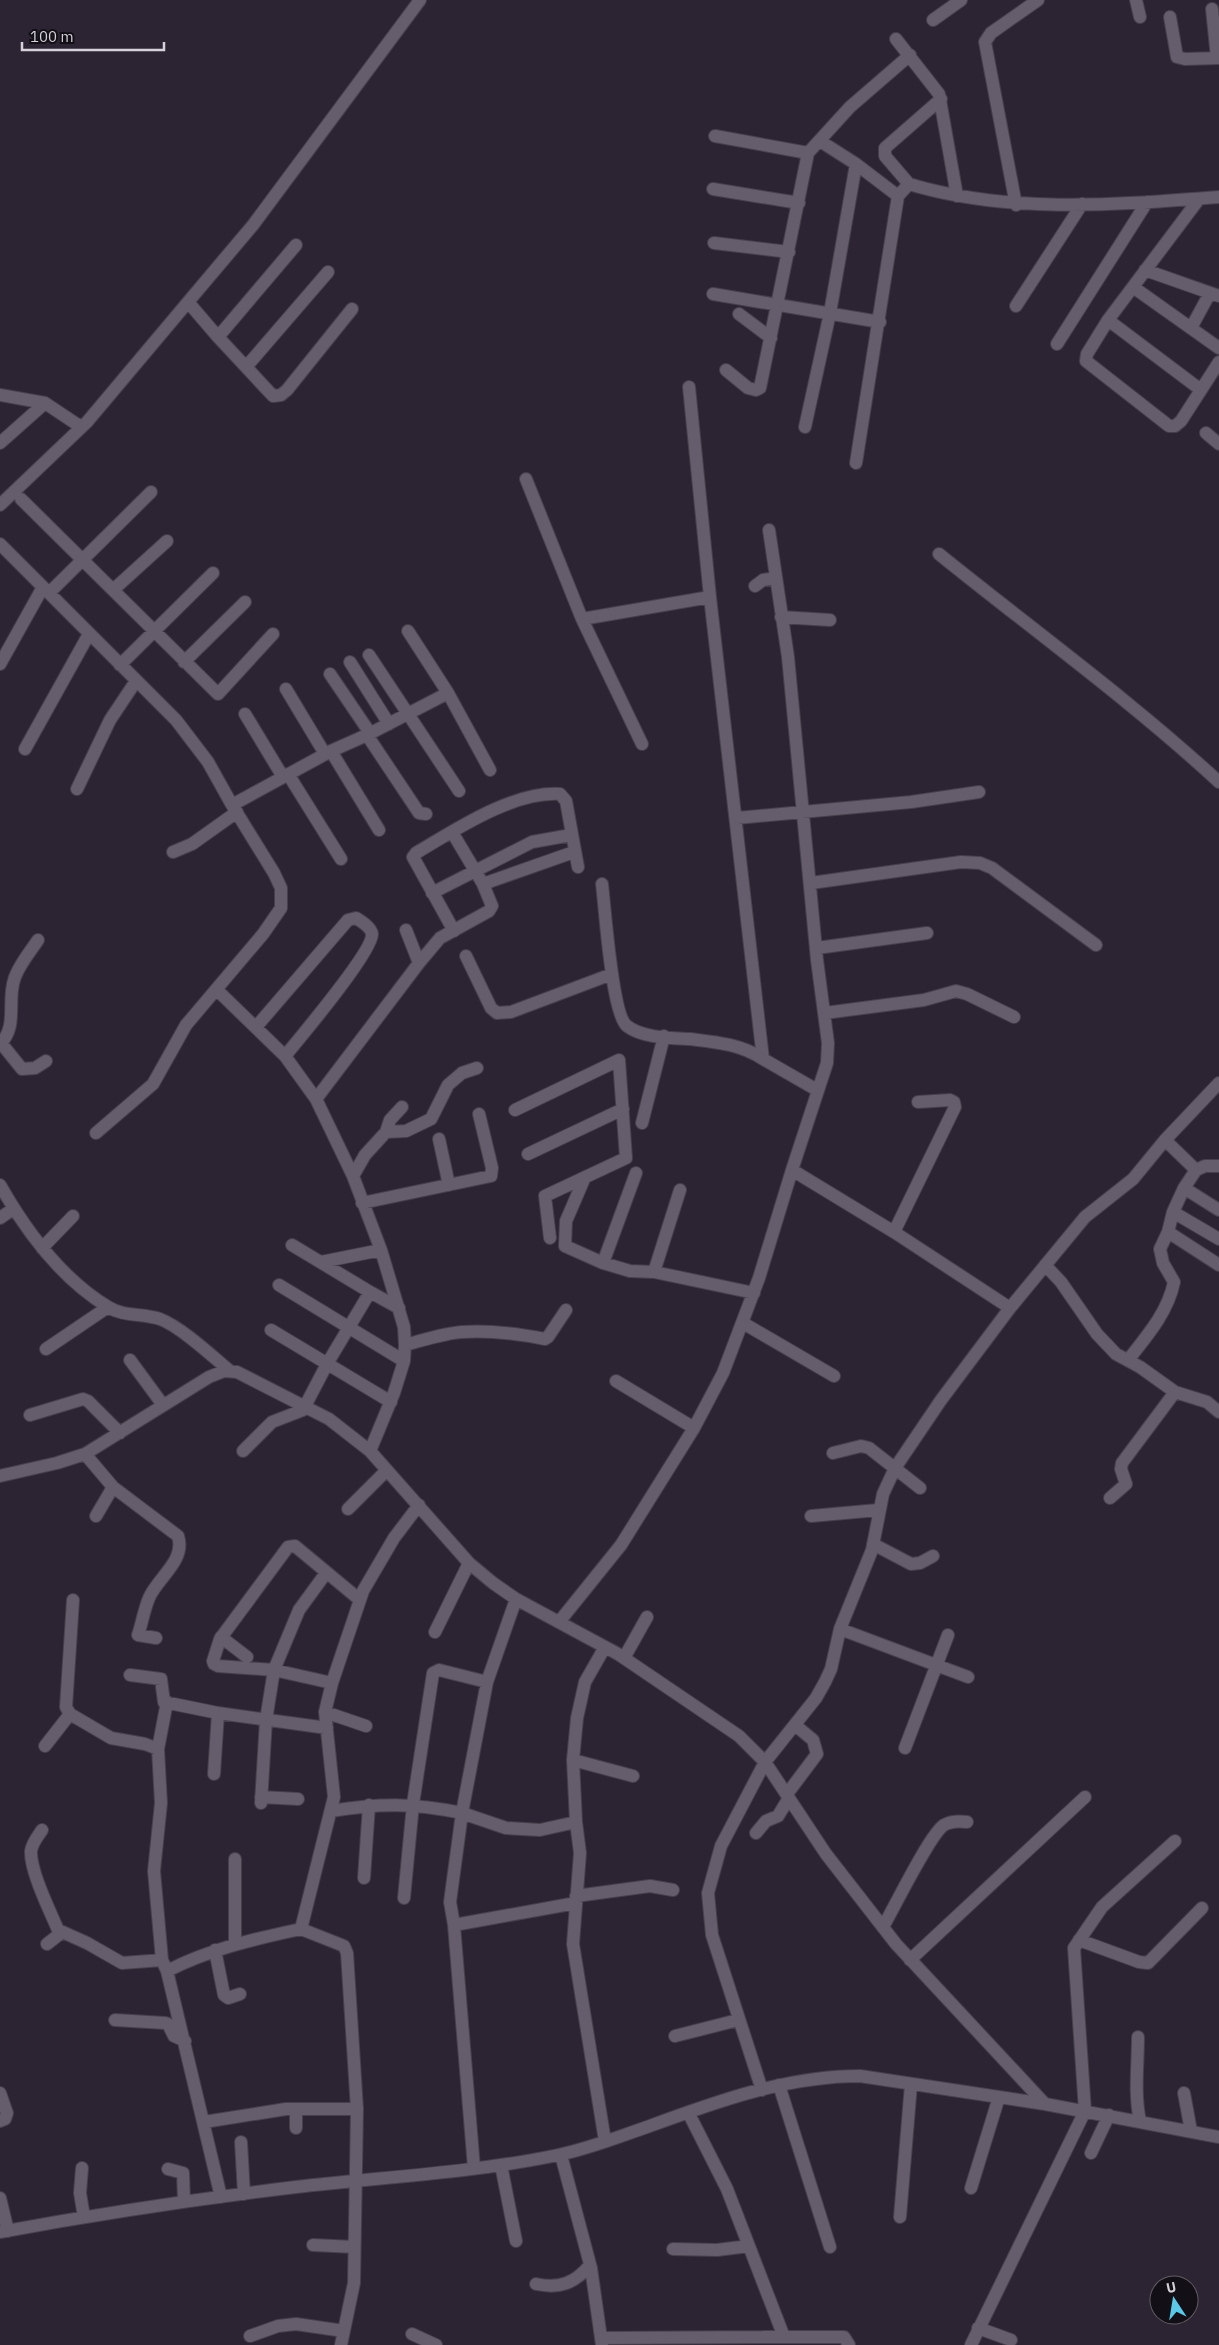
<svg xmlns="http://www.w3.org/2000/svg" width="1219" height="2345" viewBox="0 0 1219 2345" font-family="'IBM Plex Sans',sans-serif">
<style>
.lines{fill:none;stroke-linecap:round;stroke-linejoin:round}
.minor-casing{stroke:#47404c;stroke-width:14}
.minor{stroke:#655c6c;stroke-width:12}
</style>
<rect width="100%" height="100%" fill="#2c2433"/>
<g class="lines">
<g class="minor-casing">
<path id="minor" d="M1136,0L1140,17
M1212,9L1217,58
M1170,17L1177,57L1185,59L1219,58
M933,20L961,0
M896,39L939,94L957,196
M715,136L808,153
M820,141L856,164L898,196
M909,184L885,156V148L941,99
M713,189L799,203
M1199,199L1108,320L1087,354L1086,361L1169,426H1175L1181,421L1219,362
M1016,205L985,42L991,33L1038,0
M714,243L789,252
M1145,270L1219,296
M1133,287L1219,348
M713,294L880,322
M188,302L253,225L420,0
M1016,306L1082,204
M739,314L771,338
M1108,320L1201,390
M1191,328L1210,293
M218,337L296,245
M1057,344L1147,202
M246,367L328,272
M726,370L748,388L756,390L760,388L808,153L850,107L910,55
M689,387L710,597L763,1059L817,1090
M0,395L45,403L81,427
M805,427L830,313L856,164
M1206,433L1219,444
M0,443L45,403
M856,463L898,196L909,184C1009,214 1115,205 1219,197
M526,479L582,619L642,744
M21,499L218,694L273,634
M0,505L87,422L188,302L218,337L273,396L281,395L287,390L352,309
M0,544L176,720L208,762L232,805
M939,554C1033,630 1130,700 1219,782
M755,586L763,580L776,578
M113,590L167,541
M49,593L151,492
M781,617L830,620
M582,619L710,597
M408,631L448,693L490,770
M369,655L459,791
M184,662L245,602
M350,662L389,724
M0,664L43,587
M120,665L213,573
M330,674L370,733
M286,689L325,754
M245,714L283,777
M367,735L419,813L426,814
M25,749L89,634
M331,751L379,830
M288,774L341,859
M77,789L110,720L136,681
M737,818L911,802L979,792
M173,852L192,844L237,812
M811,883L961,862L980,863L992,868L1096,945
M483,884L574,852
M602,884C605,908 612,1015 627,1026C642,1038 672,1038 690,1039C715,1042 741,1044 763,1059
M432,893L532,842L571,835
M454,931L413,857L416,853C455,830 513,791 560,794L566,801L578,867
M817,948L927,933
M466,956L491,1008L497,1013L511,1012L612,974
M419,963L440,938L489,911L492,906L483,884L452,832
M217,990L285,1056L316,1099L353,1176L381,1250L404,1327L405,1345L404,1361L394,1393L370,1451
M825,1013L924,1000L956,991L967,994L1014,1017
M256,1027L348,920L356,918C361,921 371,927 372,934C373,951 299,1039 285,1056
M1,1043L22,1069L35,1068L46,1061
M0,1044C18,1027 7,1002 14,980C18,966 30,952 38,940
M316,1099L419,963L406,930
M515,1110L619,1060L626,1158L545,1196L550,1238
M642,1123L664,1036
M386,1132L390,1120L402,1107
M96,1133L153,1084L186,1025L263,934L281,908V888L274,873L232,805L331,751L367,735L448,693
M439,1139L449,1185
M1165,1140L1196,1170
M528,1154L623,1109
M792,1170L894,1232L1010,1308
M353,1176L365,1155L386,1132L406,1131L431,1119L448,1085L462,1073L477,1068
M585,1177L566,1221L565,1246L603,1263L630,1271L654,1272L754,1293
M0,1185C26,1231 62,1279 108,1307C124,1317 143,1313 160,1319C181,1327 212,1356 230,1371
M1184,1188L1219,1210
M362,1203L491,1176L492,1168L479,1114
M1173,1212L1219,1239
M0,1218L13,1209
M894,1232L955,1107L954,1102L950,1100L918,1102
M1168,1232L1219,1265
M42,1248L73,1216
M321,1262L381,1250
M603,1263L636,1173
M1045,1265L1061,1282L1097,1334L1116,1354L1140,1367L1175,1392L1207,1402L1219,1412
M654,1272L680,1190
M279,1285L404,1361
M370,1292L399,1308
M743,1323L834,1376
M271,1330L391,1402
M405,1345C424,1340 444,1333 463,1332C490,1330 519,1334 545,1339L548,1337L566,1310
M46,1349L108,1307
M130,1360L163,1405
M1128,1360C1147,1336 1168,1312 1174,1282L1163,1263L1160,1249L1168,1232L1173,1212L1184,1188L1196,1170L1205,1166H1219
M616,1381L694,1428
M30,1415L83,1399L88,1401L120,1433
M243,1451L272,1422L303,1410L327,1364L370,1292L292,1245
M833,1453L861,1446L869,1448L920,1488
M85,1454L113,1487L178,1536C186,1561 158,1577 149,1598C144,1610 142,1623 138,1635L156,1638
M0,1476L57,1463L85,1454L209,1377L224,1371L237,1372L329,1419L370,1451L469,1563L493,1583L516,1599L618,1654L739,1736L765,1762L826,1854L896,1944L1045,2104
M1110,1498L1126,1484L1121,1469L1122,1463L1175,1392
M348,1509L387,1470
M96,1516L113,1487
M811,1516L878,1510
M873,1544L911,1564L920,1563L933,1556
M516,1599L487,1682L462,1813L506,1828L540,1830L576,1822
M73,1600L66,1707L70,1714L111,1738L145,1744L158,1749L161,1803L154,1871L162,1960L167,1971L221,2197
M559,1622L621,1545L694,1428L723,1373L759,1278L792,1170L827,1063L828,1043L817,960L788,657L769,530
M840,1629L968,1677
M435,1632L469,1563
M221,1637L247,1657
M605,1647L585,1682L577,1718L573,1760L576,1822L580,1853L573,1944L605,2141
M624,1658L647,1617
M130,1675L161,1679L164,1702L218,1713
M332,1683L274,1670L218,1666L214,1664L213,1661L220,1639L288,1547L295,1546L360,1600
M325,1712L366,1726
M45,1746L70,1714
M905,1748L948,1635
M158,1749L167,1702
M573,1760L633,1776
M214,1774L218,1713L327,1728
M787,1794L817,1754L813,1740L795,1725
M261,1797L298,1799
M261,1803L266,1720L274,1670L299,1610L326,1573
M331,1811C380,1803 413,1803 462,1813L450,1902L454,1925L474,2168
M42,1830C38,1836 32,1843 31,1851C30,1871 50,1911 58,1930L87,1943L122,1963L162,1960
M756,1833L766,1821L778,1816L789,1798
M364,1878L369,1805
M576,1896L650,1886L673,1890
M404,1898L413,1804L433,1673L439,1670L487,1682
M454,1925L576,1903
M883,1927C894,1908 930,1834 944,1825C951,1821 959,1821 967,1822
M301,1929L344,1946L347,1953L357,2109L354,2283L341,2345
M1079,1940L1139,1962L1148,1963L1202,1908
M235,1943V1859
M47,1944L61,1933
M215,1950L224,1995L228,1998L240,1994
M910,1960L1085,1797
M167,1971C210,1949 254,1939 301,1929L334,1797L325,1712L332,1683L363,1591L394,1538L419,1505
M115,2020L165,2023L168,2024L174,2036L185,2041
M675,2036L738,2020
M1138,2037C1138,2066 1134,2093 1140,2121
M779,2085L830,2247
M762,2090L712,1935L708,1893L721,1846L765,1762L816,1698L825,1682L831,1669L840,1629L872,1550L883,1494L895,1468L941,1400L1010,1308L1085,1217L1133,1179L1165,1140L1219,1083
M0,2093L7,2113L5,2119L0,2121
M1184,2093L1191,2131
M688,2112L727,2189L784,2337H844L849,2345
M204,2122L286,2109H357
M296,2128V2109
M241,2142L244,2194
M1091,2153L1109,2115
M561,2155L591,2268L602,2345
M501,2165L516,2241
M82,2168L80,2193L84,2217
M168,2169L183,2173L184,2201
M971,2188L999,2097
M0,2198L8,2231
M900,2217L911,2084
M0,2232C98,2214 197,2199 296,2187C383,2177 472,2173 558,2155C588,2149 618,2137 647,2127C715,2102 786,2076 860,2076L1045,2104L1219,2137
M313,2245L354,2247
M673,2249L717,2250L749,2246
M536,2284C560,2289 575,2283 590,2265
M978,2328L1011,2340
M412,2334L436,2345
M250,2336L278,2326L296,2324L344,2331
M601,2338L784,2337
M971,2345L1085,2111L1074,1948L1102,1907L1175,1841"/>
</g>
<use href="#minor" class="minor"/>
</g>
<g transform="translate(1174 2300) rotate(348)"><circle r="24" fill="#130f16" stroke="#615d64"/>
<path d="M0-4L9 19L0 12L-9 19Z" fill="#5ac8e6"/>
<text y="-8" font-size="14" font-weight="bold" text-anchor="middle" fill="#d6d1da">U</text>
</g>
<path d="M22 42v8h142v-8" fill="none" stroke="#d6d1da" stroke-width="2.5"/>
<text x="30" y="42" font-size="15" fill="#d6d1da" stroke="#130f16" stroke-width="4" paint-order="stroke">100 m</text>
</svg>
